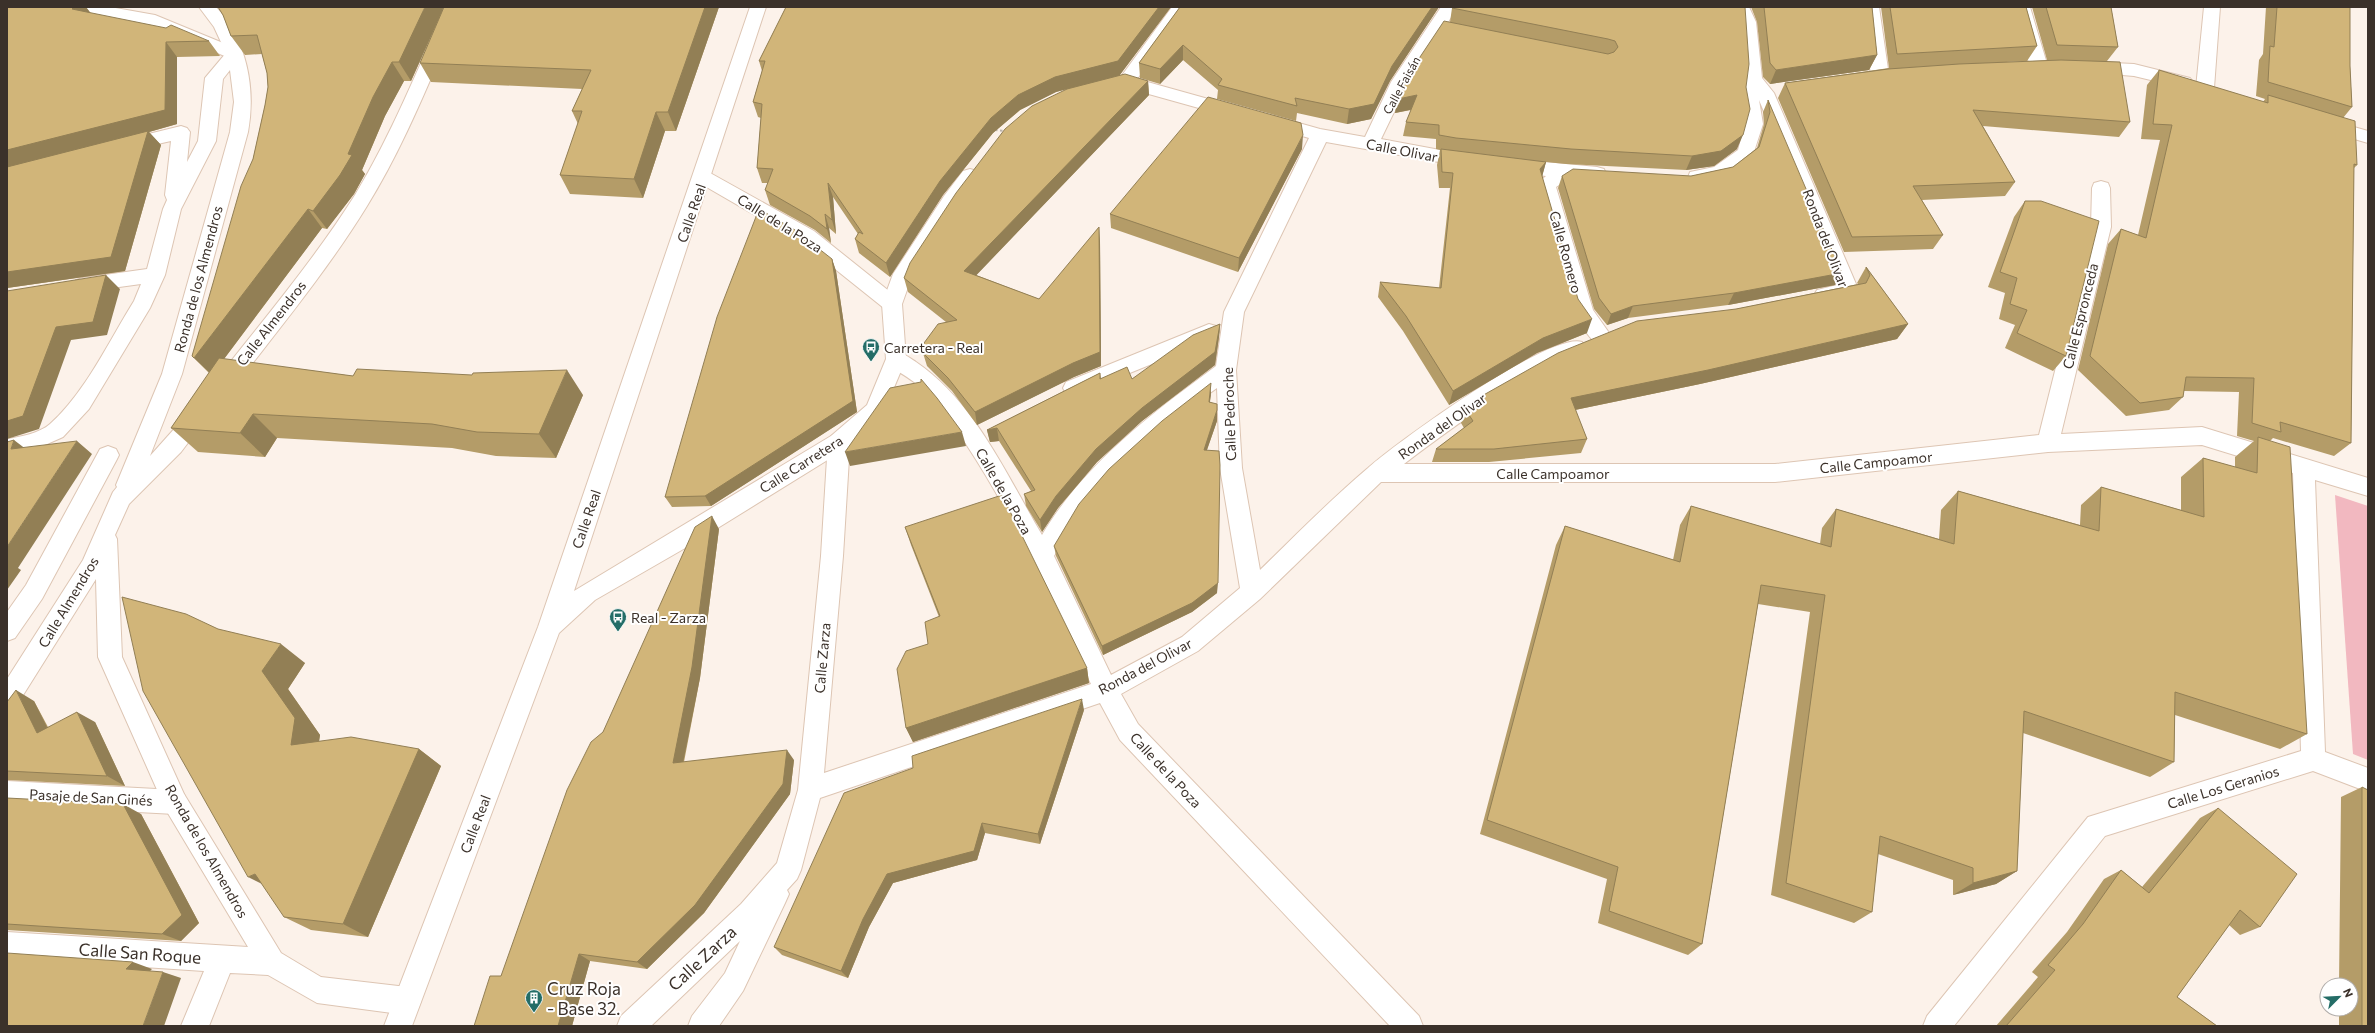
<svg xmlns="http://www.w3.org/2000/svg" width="2375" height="1033" viewBox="0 0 2375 1033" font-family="Commissioner,sans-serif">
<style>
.green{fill:#f2b8c0}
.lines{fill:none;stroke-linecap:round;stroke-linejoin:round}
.service-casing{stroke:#ddc5b3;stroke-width:2}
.pedestrian-casing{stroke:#ddc5b3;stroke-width:2}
.minor-casing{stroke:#ddc5b3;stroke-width:2}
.tertiary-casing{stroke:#ddc5b3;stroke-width:2}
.path{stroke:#beb4ac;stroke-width:2;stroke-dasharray:2.5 2.5;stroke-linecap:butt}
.service{fill:#fff;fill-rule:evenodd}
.pedestrian{fill:#fff;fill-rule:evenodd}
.minor{fill:#fff;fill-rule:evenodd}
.tertiary{fill:#fff;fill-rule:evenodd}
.wall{fill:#b49c68}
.shaded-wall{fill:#927f55}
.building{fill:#d1b579;stroke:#927f55}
.labels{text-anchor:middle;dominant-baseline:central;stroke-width:4;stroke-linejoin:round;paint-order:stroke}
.far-street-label{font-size:12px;fill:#3b312a;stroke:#fff}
.street-label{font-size:14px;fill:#3b312a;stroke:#fff}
.poi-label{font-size:14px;fill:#3b312a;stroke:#fff;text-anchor:start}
.near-street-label{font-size:17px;fill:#3b312a;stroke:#fff}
.near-poi-label{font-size:17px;fill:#3b312a;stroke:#fff;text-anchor:start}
</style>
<rect width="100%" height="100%" fill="#fcf2ea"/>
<path class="green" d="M2335,495L2368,506V760L2353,754Z"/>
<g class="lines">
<g class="service-casing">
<path id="service" d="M70,7H110L155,15L240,50L243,54L240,58L234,60L151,25L78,12L72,11Z"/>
</g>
<g class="pedestrian-casing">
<path id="pedestrian" d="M7,781L175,790L184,794L187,802L184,810L175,814L7,805Z"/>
</g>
<g class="minor-casing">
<path id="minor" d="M199,7H216C247,41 256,88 248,132L182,374L150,456L192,409L199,407L206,409L209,415L181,452L129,504L115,535L117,539L122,657L184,794L281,953L321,977L407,987L417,991L421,1001L417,1011L407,1015L317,1003L268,975L230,973L209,1026H181L204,971L7,958V932L248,947L166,810L98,657L96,579L15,708L7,711V679L83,560L113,492L117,487L116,485L162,374L230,132L234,102L230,70L223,79L216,141L181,209L165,275L150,308L89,409L63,437L29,452L7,457V439C20,437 40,433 50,424C85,393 109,341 134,301L141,284L83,292L76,290L73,285L76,280L83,278L147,269L163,209L167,200L165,195L171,141L126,151L120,149L117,145L120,141L181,126L187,128L190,132L187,162L198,141L205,78L226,53L214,27Z
M446,7H462C432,74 406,143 367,206C327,271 278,330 231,391L224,393L217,391L214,385L217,379C264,319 314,260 355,195C391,136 417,70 446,7Z
M1441,7H1457L1447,24L1475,30L1478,34L1475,38L1469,40L1440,34L1408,83L1381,139L1467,155L1473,156L1476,161L1473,166L1467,167L1326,142L1244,312L1236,370L1242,468L1260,570C1295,536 1330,500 1368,468C1397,442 1549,332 1582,342L1585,348L1582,354C1515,381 1461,421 1404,464H1775L2039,435L2091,227L2092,188L2094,183L2101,181L2108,183L2110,188L2111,227L2061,434L2202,427L2368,478V496L2315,480L2325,752L2368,768V792L2313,771L2105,836L1954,1026H1923L1927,1016L2088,817L2301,751L2293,473L2202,445L2048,452L1775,482H1381L1260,599L1198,651L1121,694L1138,724L1419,1016L1423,1026H1390L1120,740L1100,703L820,798L801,870L797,879L787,890L789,894L785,903L743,991L719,1026H688L692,1016L725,973L740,941L651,1026H617L621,1016L741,904L777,863L798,790L821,556L828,442L831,436L839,433L847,436L850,442L843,556L824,773L1091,684C1053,603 1016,520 966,444C951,422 935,399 914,382C904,374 892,370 886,359L889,353C900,350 907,356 916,362C975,402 1007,476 1042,535C1084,464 1151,414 1216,366L1224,312L1309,138L1268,126L1265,122L1268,118L1274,116L1320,129L1365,137L1391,82ZM1217,388L1220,468L1240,588L1182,637L1111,675L1054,556C1062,542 1070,527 1079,514C1116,465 1167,424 1217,388Z
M1733,7H1749L1756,22L1762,78L1774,93L1859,291L1856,296L1824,302L1817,300L1814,295L1817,290L1837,285L1759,100L1763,124L1752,158L1727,177L1697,184L1690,182L1688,177L1690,172L1714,167L1738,150L1745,124L1741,102L1744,79L1740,22Z
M1863,7H1879L1889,76L1886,80L1880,82L1874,80L1871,76Z
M2014,7H2030L2048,67L2045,71L2039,73L2033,71L2030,67Z
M2204,7H2220L2214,88L2211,92L2205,94L2199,92L2196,88Z
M2092,62L2134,64L2190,78L2193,82L2190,86L2184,88L2134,76L2086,72L2083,68L2086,64Z
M1126,76L1237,107L1240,111L1237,115L1231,117L1120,86L1117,82L1120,78Z
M2326,119L2368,131V143L2320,129L2317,125L2320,121Z
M1513,159L1597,167L1604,169L1606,174L1604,179L1597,181L1570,178L1556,187L1593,310L1612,337L1609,343C1604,344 1599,346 1595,342C1569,322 1547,219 1537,184L1546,176L1507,171L1504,166L1507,161Z
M703,169L814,231L899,299L902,304L899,309L892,312L885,309L800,241L696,181L694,176L696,171Z
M1209,324L1216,326L1219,332L1216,338L1073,396L1066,394L1063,388L1066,382Z
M108,446L116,449L119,455L116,461L42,599L15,638L7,641V612L26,585L100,449Z"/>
</g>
<g class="tertiary-casing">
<path id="tertiary" d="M750,7H766L574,591L831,436L867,405L886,359L882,304L893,274L944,196L963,171L970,169L977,171L979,176L912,276L902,304L906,359L882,416L847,448L687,547L595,600L559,633L412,1026H384L538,627Z
M1172,7H1189L1132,86L1104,94L1098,92L1095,88L1098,84L1120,78Z"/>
</g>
<path class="path" d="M995,130L1006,131"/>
<use href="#service" class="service"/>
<use href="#pedestrian" class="pedestrian"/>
<use href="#minor" class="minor"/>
<use href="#tertiary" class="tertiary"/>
</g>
<path class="wall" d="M7,7H86L90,13L209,41L220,56L177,57V124L149,132L161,145L125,271L7,288Z
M719,7L676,131H665L643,198L570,194L560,175L578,124L572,111L582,89L431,82L420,63L440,17L411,81H404L385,116L362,170L365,174L354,194L327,229L322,228L224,359L353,376L583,395L556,458L496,456L452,448L277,438L265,457L198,452L171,428L209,373L192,356L253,159L265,105L268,87L267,73L262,54L245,55L231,36L223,15Z
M786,7H1171L1119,76L1148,81L1149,95L976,275L1039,299L1100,241L1101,366L1074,377L977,425L952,391L927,366L923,353L946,322L908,292L904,278L1066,89L1056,92L1020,110L993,133L943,195L890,277L859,253L855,239L858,234L833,197L836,234L829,228L831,243L815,230L770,205L765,190L768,183H762L757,168L761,118L758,117L753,102L762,71L759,61Z
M1180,7H1439L1390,81L1371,119L1347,124L1297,113L1296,121L1217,99L1218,90L1183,60L1160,84L1140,78L1139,63Z
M1745,7L1737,149L1714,166L1686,170L1566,164L1546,162L1542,176L1587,333L1537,353L1449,405L1403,331L1378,297L1380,282L1439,288L1450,188H1439L1437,165L1440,150L1436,149V139L1403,136L1406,122L1411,110L1395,113L1398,99L1450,22L1452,8Z
M1751,7H1872L1877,55L1869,70L1770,84L1763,77L1757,22Z
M1881,7H2026L2037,46L2027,61L2006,62L2056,60H2047L2032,7H2111L2118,47L2107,61L2130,122L2119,137L1983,126L2015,182L2005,196L1922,200L1943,235L1933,249L1844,252L1778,98L1785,83L1889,68Z
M2266,7H2350V66L2352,107L2343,118L2357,165L2354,168L2351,443L2334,456L2273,438L2270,441L2307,734L2280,749L2175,715L2174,762L2150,777L2023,733L2017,871L1996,884L1953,895V880L1878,854L1872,912L1854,923L1771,895L1810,612L1758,604L1702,944L1688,955L1598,923L1607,879L1480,834L1556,545L1565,526L1673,560L1680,525L1691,506L1820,544L1822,528L1836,509L1939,539L1941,510L1958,491L2080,525L2081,505L2101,487L2181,510V477L2203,458L2235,467V457L2254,441L2237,436L2239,392L2184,391L2183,397L2169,410L2126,416L2078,370L2108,244L2121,229L2138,235L2160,140L2141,139L2147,85L2159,70L2263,102L2265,99L2256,96L2259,60L2263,54Z
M1768,100L1835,285L1728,305L1628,318L1607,325L1594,309L1558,188L1562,176H1691L1733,167L1757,148L1764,124L1763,112Z
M1302,149L1238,272L1111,228L1110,214Z
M2025,201L2066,356L2053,371L2005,348L2015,325L1999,319L2005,293L1988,287L2014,217Z
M832,259L836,271L857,412L711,506L672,507L665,497Z
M1866,267L1908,324L1897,339L1700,384L1575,410L1587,439L1581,453L1489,462H1432L1436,449L1464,428L1461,423L1465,409L1736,309L1858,284L1857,283Z
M1220,324L1219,337L1215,365L1142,421L1097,462L1058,508L1042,532L1026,506L1024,494L1031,491L999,441L990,442L987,430L1100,373L1101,378L1132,379Z
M1211,394L1210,402L1217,410V421L1207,450L1217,593L1192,612L1103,655L1056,556L1054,546Z
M905,527L1087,668L1089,683L913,742L906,728L928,644L939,617L911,545Z
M719,529L700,678L684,762L794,760L790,794L704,913L647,969L590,961L572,1026H474L501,976L603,732Z
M218,629L305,663L288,689L320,735L319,741L419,749L441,766L368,937L311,930L284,917Z
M34,701L48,727L95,722L125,786L7,780V781V702Z
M1084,710L1040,844L985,833L977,860L893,883L869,927L848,978L782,955L774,947Z
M2362,787L2368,1026H2339V1009H2351V985H2339L2341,797Z
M7,798L141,814L199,923L181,941L7,930V932Z
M2218,808L2260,927L2240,935L2229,925L2177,997L2217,1026H1996L2038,977L2032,972L2067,932L2104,879L2121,870L2142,887L2200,818Z"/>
<path class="shaded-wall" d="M74,7H86L93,16L72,9Z
M425,7H444L411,81L399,62Z
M705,7H719L676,131L668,112Z
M1159,7H1171L1119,76L1056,92L1020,110L993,133L943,195L890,277L886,263L940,181L991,118L1018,95Z
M1432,7H1439L1390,81L1371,119L1347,124L1349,109L1392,66Z
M166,42L177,57V124L149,132L161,145L125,271L7,288V150Z
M1183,45V60L1160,84V69Z
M1877,55L1869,70L1770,84L1776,70Z
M392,62L404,81L385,116L362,170L365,174L354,194L327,229L313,211L348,154L373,97Z
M1148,81L1149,95L967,285L964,271Z
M1417,95L1414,109L1395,113L1398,99Z
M656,112L665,131L643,198L634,179Z
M1303,135L1302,149L1238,272L1239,258Z
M1743,135L1737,149L1714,166L1686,170L1692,156Z
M1546,162L1542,177L1540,169Z
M828,183L833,197L836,234L832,220Z
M308,209L322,228L212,375L194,358Z
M825,214L829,228L831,243L827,229Z
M1099,227L1100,241L1101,366L1074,377L977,425L975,412Z
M832,259L836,271L857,412L711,506L705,496Z
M1842,273L1835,285L1728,305L1734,293Z
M106,275L120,289L107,335L71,340L39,429L7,439V421L56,327Z
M1633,306L1628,318L1607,325L1611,314Z
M1592,319L1587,333L1537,353L1449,405L1453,391L1543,338Z
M1220,324L1219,337L1215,365L1142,421L1097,462L1058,508L1042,532L1040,520L1056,496L1096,449Z
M1908,324L1897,339L1700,384L1565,412L1571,398Z
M567,370L583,395L556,458L539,434Z
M1211,383V394L1208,413L1209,402Z
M1217,410V421L1203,461L1204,450Z
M253,414L277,438L265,457L240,433Z
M997,428L999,441L990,442L987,430Z
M962,432L966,446L850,466L845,452Z
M14,440L31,453L11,449Z
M77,441L92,454L18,568L21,570L7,590V547Z
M712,516L719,529L700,678L681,773L673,763Z
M1218,583L1217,593L1192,612L1103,655L1102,646Z
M281,644L305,663L288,689L320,735L316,762L291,745L262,671Z
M1087,668L1089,683L913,742L906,728Z
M16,690L34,701L55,743L37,733Z
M1082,699L1084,710L1040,844L1038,834Z
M77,712L95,722L125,786L107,776Z
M419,749L441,766L368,937L343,924Z
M787,750L794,760L790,794L704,913L647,969L637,962Z
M123,804L141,814L199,923L181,941L162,934Z
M982,823L985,833L977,860L893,883L869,927L848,978L841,971L863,919L887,874Z
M2017,871L1996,884L1953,895L1973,883Z
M255,874L276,891L248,877Z
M579,954L590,961L572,1026H558Z
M133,962L152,969L145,976L126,969Z
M163,972L181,978L164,1026H143Z"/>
<path class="building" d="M7,7H74L72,9L166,28L171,25L209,41L166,42L165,110L7,150Z
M218,7H425L399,62H392L373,97L348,154L352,155L340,175L313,211L308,209L194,358L192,356L241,186L253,159L265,105L268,87L267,73L257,35L231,36L223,15Z
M444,7H705L668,112H656L634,179L560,175L582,111H572L591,70L420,63Z
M786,7H1159L1118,61L1055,77L1018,95L991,118L940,181L886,263L855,239L859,232L863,234L828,183L832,220L825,214L827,229L810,216L765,190L773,169L757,168L762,104L753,102L765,61H759Z
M1180,7H1432L1392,66L1374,104L1349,109L1295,98L1297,106L1218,85L1222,79L1183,45L1160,69L1139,63Z
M1453,7H1745L1749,64L1746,87L1750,109L1743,135L1721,151L1692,156L1571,149L1456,138L1439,135V125L1406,122L1417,95L1398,99L1412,69L1444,21L1608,54L1614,52L1618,47L1615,41L1608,39L1452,8Z
M1764,7H1872L1877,55L1776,70L1770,63Z
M1890,7H2026L2037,46L1897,54Z
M2046,7H2111L2118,47L2057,45Z
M2277,7H2350V66L2352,107L2268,82L2270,46L2274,47Z
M2061,60L2120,62L2130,122L1973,110L2015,182L1913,186L1943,235L1852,237L1785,83L1888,69L1959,64Z
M2159,70L2268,103V95L2355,121L2357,165L2354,164L2351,443L2280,422L2281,432L2252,423L2254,378L2186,377L2183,397L2140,403L2090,356L2121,229L2146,238L2172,125L2153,124Z
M1125,74L1148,81L964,271L1039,299L1099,227L1100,352L1073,363L975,412L948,378L923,353L924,343L938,324L957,320L904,278L910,263L956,193L1005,129L1032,106L1067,89Z
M1208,97L1301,123L1303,135L1239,258L1110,214Z
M1768,100L1842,273L1734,293L1633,306L1611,314L1599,298L1562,176L1573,169L1691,176L1733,167L1759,147L1770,112Z
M148,131L111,257L7,272V167Z
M1441,149L1546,162L1540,169L1578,299L1592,319L1543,338L1453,391L1406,316L1380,282L1441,288L1453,173L1442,172Z
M2025,201H2041L2099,221L2066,356L2017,333L2027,310L2010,304L2017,278L2000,272Z
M759,209L795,230L832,259L853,401L705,496L665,497L717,317Z
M1866,267L1908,324L1708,370L1571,398L1587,439L1494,449H1436L1473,421L1465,409L1480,397L1558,353L1637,321L1736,309L1866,283L1870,275Z
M106,275L93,322L56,327L23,416L7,421V291Z
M1220,324L1215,352L1142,408L1096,449L1056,496L1040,520L1024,494L1035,490L997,428L987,430L1100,373V379L1127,367L1132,379L1193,335Z
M219,358L353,376L357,369L472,375L473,373L567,370L539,434L477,432L432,424L253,414L240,433L171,428Z
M921,379L937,398L962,432L845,452L890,388L921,382Z
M1211,383L1209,402L1217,404V410L1204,450L1219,451L1220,465L1218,583L1192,603L1102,646L1054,546L1079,504L1109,469L1162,421Z
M2258,437L2290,447L2307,734L2175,692L2174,762L2024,711L2017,871L1973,883V868L1880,836L1872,912L1786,883L1825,595L1761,585L1702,944L1609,911L1618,867L1487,820L1565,526L1680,562L1691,506L1831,547L1836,509L1954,544L1958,491L2099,531L2101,487L2204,517L2203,458L2257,473Z
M14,440L11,449L77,441L7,547V442Z
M1002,495L1087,668L906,728L897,669L906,651L928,644L925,622L940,616L905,527Z
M712,516L692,667L673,763L787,750L783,784L695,905L637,962L579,954L558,1026H474L490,976H501L567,790L591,742L603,732L695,527Z
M122,597L186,614L218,629L281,644L262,671L295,718L291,745L351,737L419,749L343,924L284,917L255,874L248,877L143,691Z
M16,690L37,733L77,712L107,776L7,771V702Z
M1082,699L1038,834L982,823L974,851L887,874L863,919L841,971L774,947L844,793L913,768L912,756Z
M2362,787L2368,790V1026H2362Z
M7,798L123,804L182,915L162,934L7,924Z
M2218,808L2297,874L2260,927L2240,910L2177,997L2217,1026H2006L2055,970L2048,965L2083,924L2121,870L2149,893Z
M7,953L133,962L126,969L163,972L143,1026H7Z"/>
<defs>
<g id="bus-pin" transform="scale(0.9)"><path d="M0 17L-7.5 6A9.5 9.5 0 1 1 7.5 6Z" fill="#246d67" stroke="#fff"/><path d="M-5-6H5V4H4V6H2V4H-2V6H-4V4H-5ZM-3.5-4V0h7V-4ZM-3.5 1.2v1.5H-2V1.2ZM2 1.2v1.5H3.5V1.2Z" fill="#fff"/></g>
<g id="building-pin" transform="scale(0.9)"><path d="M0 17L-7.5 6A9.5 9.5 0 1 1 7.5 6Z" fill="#246d67" stroke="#fff"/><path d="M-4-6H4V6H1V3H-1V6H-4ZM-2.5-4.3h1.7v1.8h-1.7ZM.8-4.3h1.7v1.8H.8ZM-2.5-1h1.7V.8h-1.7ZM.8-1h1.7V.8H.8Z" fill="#fff"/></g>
</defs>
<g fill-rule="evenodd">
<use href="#bus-pin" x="871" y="347"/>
<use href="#bus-pin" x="618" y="617"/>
<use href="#building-pin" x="534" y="998"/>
</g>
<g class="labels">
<g class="far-street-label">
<text transform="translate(1401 85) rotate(-61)">Calle Faisán</text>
</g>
<g class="street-label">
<text transform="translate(1402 150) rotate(11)">Calle Olivar</text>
<text transform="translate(691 213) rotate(-71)">Calle Real</text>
<text transform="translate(780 223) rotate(32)">Calle de la Poza</text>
<text transform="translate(1826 238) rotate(69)">Ronda del Olivar</text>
<text transform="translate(1566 252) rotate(74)">Calle Romero</text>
<text transform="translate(198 279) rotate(-75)">Ronda de los Almendros</text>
<text transform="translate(2080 316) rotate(-76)">Calle Espronceda</text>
<text transform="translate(271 323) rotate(-52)">Calle Almendros</text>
<text transform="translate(1229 414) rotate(-92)">Calle Pedroche</text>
<text transform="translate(1442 426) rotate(-35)">Ronda del Olivar</text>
<text transform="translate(1876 462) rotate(-6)">Calle Campoamor</text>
<text transform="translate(801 464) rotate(-32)">Calle Carretera</text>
<text x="1553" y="473">Calle Campoamor</text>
<text transform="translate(1004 491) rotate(60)">Calle de la Poza</text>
<text transform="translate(586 519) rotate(-71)">Calle Real</text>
<text transform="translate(68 602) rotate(-59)">Calle Almendros</text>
<text transform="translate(822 658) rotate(-85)">Calle Zarza</text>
<text transform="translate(1145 666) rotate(-28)">Ronda del Olivar</text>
<text transform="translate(1166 770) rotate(47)">Calle de la Poza</text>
<text transform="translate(2223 787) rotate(-17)">Calle Los Geranios</text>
<text transform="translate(91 797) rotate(3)">Pasaje de San Ginés</text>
<text transform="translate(475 824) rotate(-69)">Calle Real</text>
<text transform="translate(207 851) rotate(60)">Ronda de los Almendros</text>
</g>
<g class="poi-label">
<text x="884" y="347">Carretera - Real</text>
<text x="631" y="617">Real - Zarza</text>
</g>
<g class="near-street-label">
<text transform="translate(140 953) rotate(4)">Calle San Roque</text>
<text transform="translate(702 958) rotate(-43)">Calle Zarza</text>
</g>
<g class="near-poi-label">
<text x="547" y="988">Cruz Roja<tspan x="547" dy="20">- Base 32.</tspan></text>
</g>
</g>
<rect width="2375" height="1033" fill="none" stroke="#3b312a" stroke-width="16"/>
<g transform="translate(2339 997) rotate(66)"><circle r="19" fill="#ffffff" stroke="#b1adaa"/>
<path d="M0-3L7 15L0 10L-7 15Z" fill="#246d67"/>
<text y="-6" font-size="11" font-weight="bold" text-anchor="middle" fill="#3b312a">N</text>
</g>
</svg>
